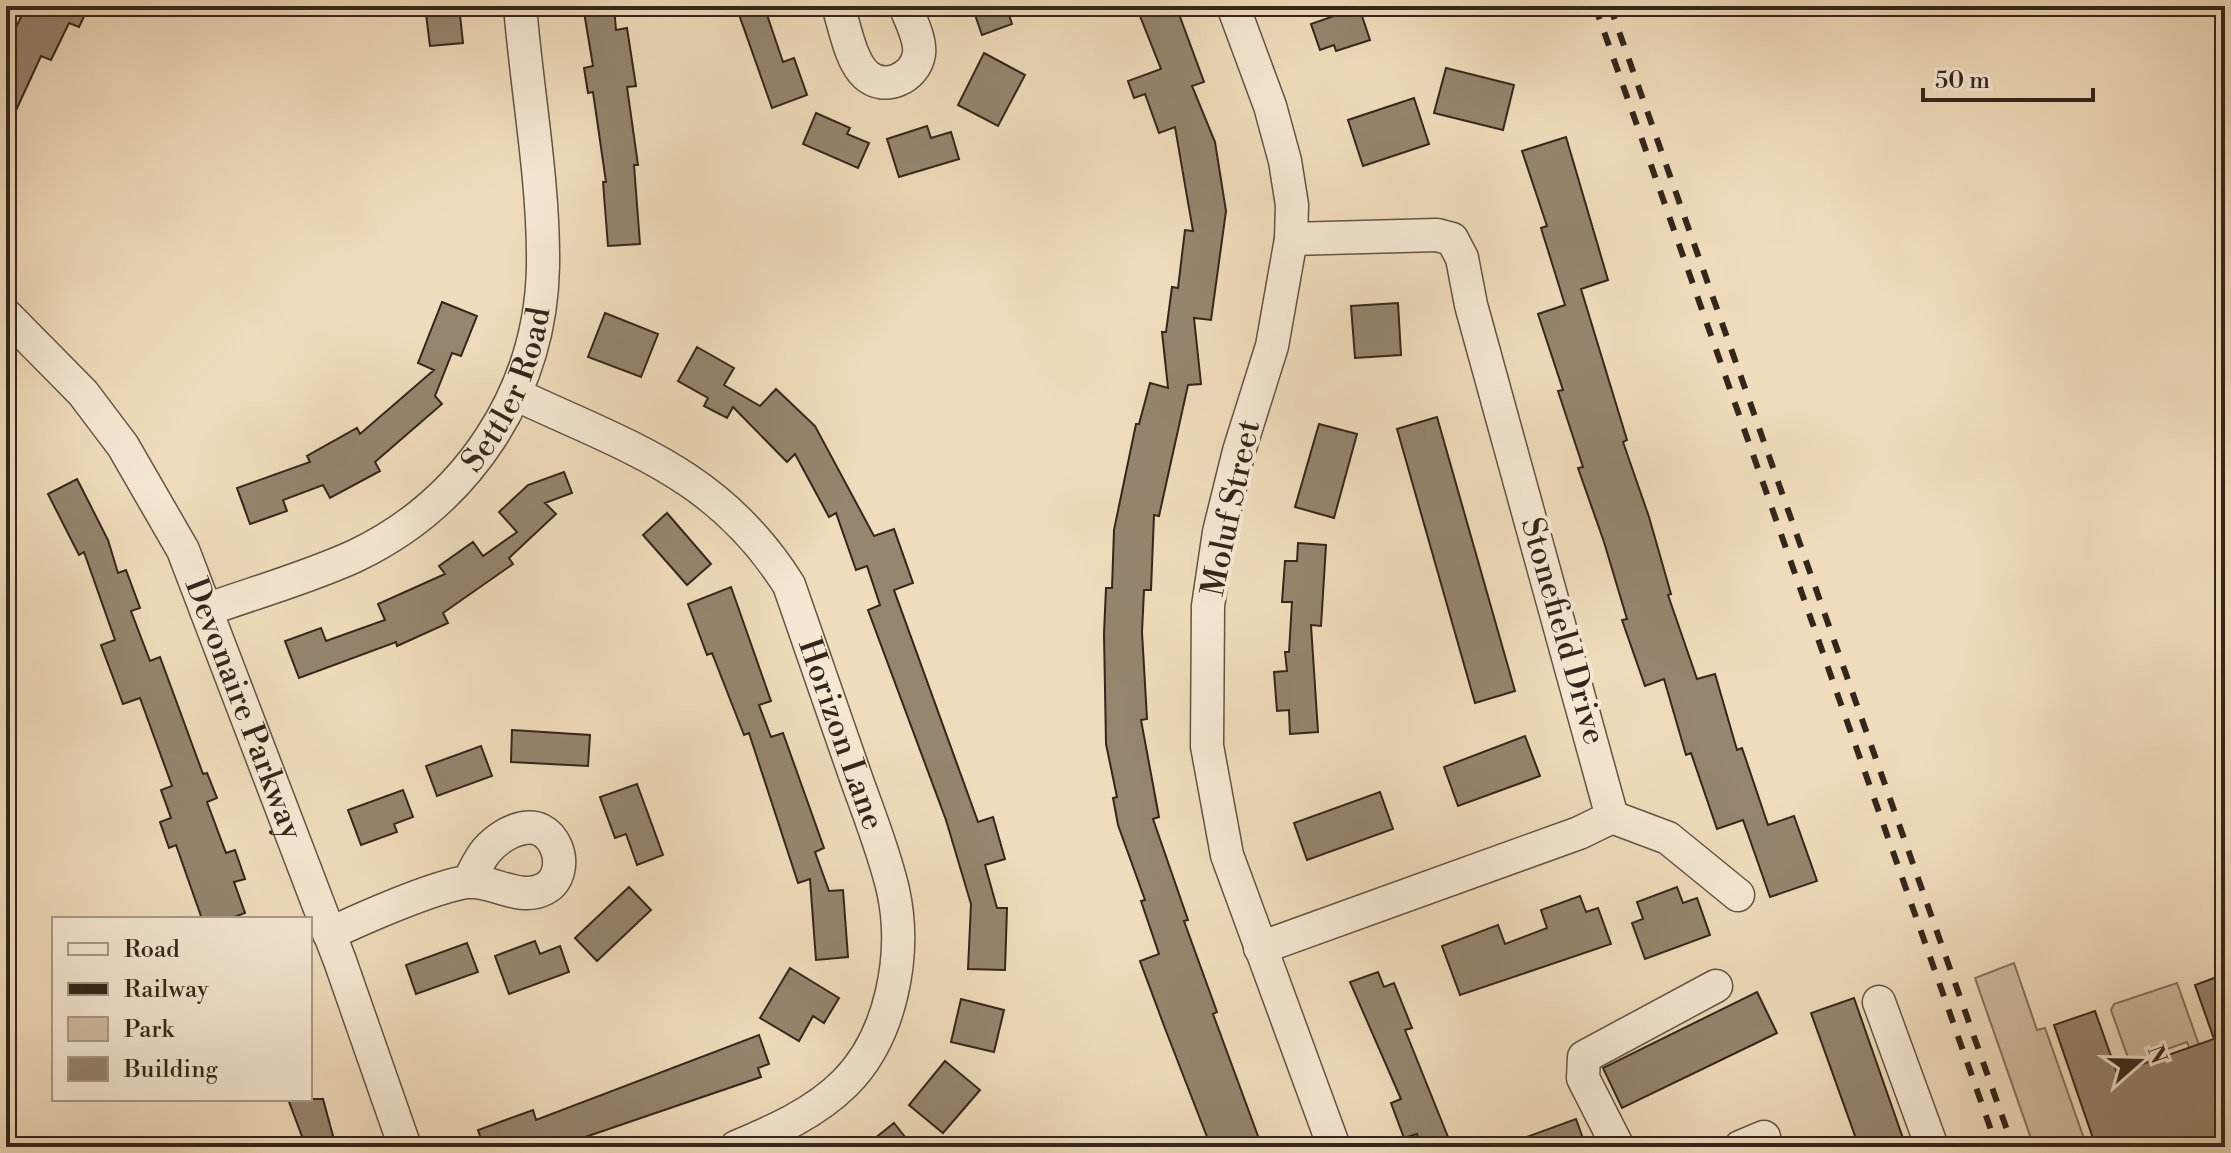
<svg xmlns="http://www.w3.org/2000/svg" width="2231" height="1153" viewBox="0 0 2231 1153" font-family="'Libre Bodoni',serif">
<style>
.green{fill:#d0bda1;stroke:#82725e;stroke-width:2}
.building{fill:#96856f;stroke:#34261b;stroke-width:2}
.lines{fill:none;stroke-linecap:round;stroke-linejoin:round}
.minor-casing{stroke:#635443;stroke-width:35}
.minor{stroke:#f5e8d3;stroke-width:32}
.rail{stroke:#34261b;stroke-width:6;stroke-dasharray:14 14;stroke-linecap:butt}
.labels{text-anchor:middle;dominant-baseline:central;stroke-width:8;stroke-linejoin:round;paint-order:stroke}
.street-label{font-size:32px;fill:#34261b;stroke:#f5e8d3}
</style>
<rect width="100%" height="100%" fill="#f0dcbc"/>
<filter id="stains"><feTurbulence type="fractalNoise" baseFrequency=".0025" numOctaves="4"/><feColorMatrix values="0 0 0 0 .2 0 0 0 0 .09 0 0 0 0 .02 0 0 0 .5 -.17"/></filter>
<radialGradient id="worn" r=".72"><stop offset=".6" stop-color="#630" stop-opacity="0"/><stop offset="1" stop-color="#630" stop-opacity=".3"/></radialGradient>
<path class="green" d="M2014,963L2037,1030L2045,1028L2087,1147H2034L1975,978Z
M2177,983L2209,1073L2200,1076L2187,1042L2142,1058L2153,1092L2142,1097L2111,1010L2114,1004Z"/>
<path class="building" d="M26,6H77L87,10L79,27L69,23L51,60L41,56L6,132V49Z
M425,6H459L463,43L430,46Z
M583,6H614L616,30L627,28L636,86L627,87L638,165H634L640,244L608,246L603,182H606L593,92L588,93L584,68L593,66Z
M736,6H764L783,62L794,58L807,95L772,108Z
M972,6H1006L1012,24L982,35Z
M1136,6H1176L1204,82L1192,86L1215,142L1226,211L1211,320L1194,318L1201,384L1188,385L1159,516L1154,515L1151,590H1144L1142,632L1147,719L1141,720L1159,817L1153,819L1188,920L1184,921L1217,1012L1213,1014L1262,1147H1211L1166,1031L1140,961L1159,954L1141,901L1145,900L1118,825L1113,798L1117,797L1106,744L1104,634L1106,588H1112L1114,530L1136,424H1139L1150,383L1168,388L1162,332H1166L1172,287L1178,288L1185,230L1193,231L1175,127L1159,133L1145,94L1134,98L1128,81L1161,69Z
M1359,7L1370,40L1336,51L1334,45L1320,50L1311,24Z
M984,53L1025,75L998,126L958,105Z
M1446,68L1514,85L1503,130L1434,113Z
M1414,98L1429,144L1363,166L1348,120Z
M816,113L850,128L847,134L869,143L858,168L803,144Z
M927,126L931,138L951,132L959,159L899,177L887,139Z
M1566,137L1608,280L1581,289L1627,440L1623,442L1649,517L1671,594L1668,595L1697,679L1715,674L1737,750L1742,748L1768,825L1794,816L1817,881L1770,897L1743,820L1717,829L1691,753L1686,755L1664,679L1645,686L1622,620L1627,619L1604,542L1578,468L1583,467L1558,391L1563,390L1538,314L1565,305L1541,228L1547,226L1522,151Z
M442,302L477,316L461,356L452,353L435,396L442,404L375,462L380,471L330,498L323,485L283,500L287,511L250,524L237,488L310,462L307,456L357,428L360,434L434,370L418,363Z
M1398,303L1401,355L1355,358L1351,306Z
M605,313L658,334L641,377L588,357Z
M697,347L734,368L724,385L760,406L776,389L815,426L874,536L894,529L913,583L894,590L978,822L993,817L1005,859L985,865L997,908H1007L1005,970L968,969L971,904L946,820L868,610L880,605L867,566L856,570L836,513L829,517L795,454L787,462L733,407L727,418L704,406L708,398L678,381Z
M1437,417L1515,691L1475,703L1397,429Z
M1319,424L1357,434L1334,518L1295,507Z
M564,472L572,493L545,503L556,514L509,558L513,564L443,613L448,623L397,646L396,642L299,678L285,641L321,628L326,641L385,620L378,604L445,574L439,566L473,542L483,556L517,532L499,512L528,485Z
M77,479L108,540L118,573L126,570L140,608L131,611L150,661L160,657L203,774L207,773L217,798L207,802L226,853L235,850L245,879L234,882L245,913L229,919H202L176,845L169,848L160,822L171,818L161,790L172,786L140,698L123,704L101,645L115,640L84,552L79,555L48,494Z
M667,513L711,564L687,585L643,535Z
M1298,543L1326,545L1321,626L1311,625L1318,732L1290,734L1289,710L1277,711L1274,672L1287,671L1285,652H1289L1292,602H1282L1285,561H1297Z
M731,587L771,701L759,705L771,737L783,733L824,848L815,852L829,891L843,890L848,957L816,960L810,879L798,883L749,733L744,735L712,653L707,655L688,604Z
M512,730L590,735L588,766L511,762Z
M1525,736L1540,776L1458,806L1444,767Z
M481,746L492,776L437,796L426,766Z
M637,784L663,855L637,865L626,834L615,838L600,797Z
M403,790L413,817L394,824L397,832L361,845L348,810Z
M1380,792L1393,829L1307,860L1294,823Z
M629,887L651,910L597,961L575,938Z
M1677,887L1683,903L1697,898L1710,935L1645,959L1632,923L1643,919L1637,902Z
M1580,896L1586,912L1598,908L1611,944L1460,995L1442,946L1498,925L1505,944L1547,928L1541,910Z
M535,941L540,954L560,946L569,972L509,994L495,956Z
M467,943L478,972L416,994L406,965Z
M790,968L839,998L824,1023L813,1016L799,1041L760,1018Z
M1378,972L1384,987L1394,983L1412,1028L1405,1030L1448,1137L1421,1147L1417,1134L1404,1138L1391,1103L1401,1099L1350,982Z
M2225,974V1140L2218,1141L2220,1147H2096L2054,1025L2095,1011L2117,1073L2214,1039L2195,985Z
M1757,992L1777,1033L1622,1108L1603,1068Z
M1854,998L1906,1147H1859L1811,1013Z
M961,999L1004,1010L994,1052L951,1042Z
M759,1035L769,1064L758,1068L761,1077L556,1147H484L478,1130L533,1110L536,1120Z
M945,1061L980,1090L943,1133L909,1105Z
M288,1099H323L336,1147H306Z
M1576,1119L1586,1147H1505V1145Z
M894,1123L913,1147H864Z"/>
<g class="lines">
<g class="minor-casing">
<g id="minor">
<path d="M838,6C845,27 850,60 866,75C885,92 915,78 919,54C921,39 910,19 905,6"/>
<path d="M1233,6L1270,106L1285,161L1292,205L1291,239L1272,346L1239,451L1219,532L1208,606L1207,746L1227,855L1334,1147"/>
<path id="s1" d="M6,315L83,393L123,446L183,550L340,961L405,1147"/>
<path id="s2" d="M517,395C630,448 719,474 789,585C811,648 833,712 855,775C868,812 884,851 893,890C907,953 892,1036 845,1083C815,1113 774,1131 736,1147"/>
<path id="s3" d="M206,610C256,592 307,578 355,556C468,502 541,391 543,266C544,180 527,92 520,6"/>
<path d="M1612,817L1668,838L1738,895"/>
<path d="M329,934C363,918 431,888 466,882C492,879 519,902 544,889C560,881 562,861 556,847C541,813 505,830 487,850C479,859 474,872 468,882"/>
<path d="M1260,948L1579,833L1612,817L1471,305L1462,258L1452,239L1437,235L1291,239"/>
<path d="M1879,1002L1932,1147"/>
<path d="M1618,1147L1583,1078L1584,1057L1716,986"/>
<path d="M1740,1147L1764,1137L1763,1147"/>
</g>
</g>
<use href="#minor" class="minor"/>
<path class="rail" d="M1595,6L1997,1147
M1610,6L2013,1147"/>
</g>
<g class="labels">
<g class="street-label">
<text stroke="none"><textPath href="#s3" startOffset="392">Settler Road</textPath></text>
<text transform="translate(1231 508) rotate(-78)">Moluf Street</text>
<text transform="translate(1563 631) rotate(74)">Stonefield Drive</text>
<text stroke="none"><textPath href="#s1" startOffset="466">Devonaire Parkway</textPath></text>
<text stroke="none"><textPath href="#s2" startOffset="496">Horizon Lane</textPath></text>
</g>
</g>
<rect width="2231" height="1153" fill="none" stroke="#f0dcbc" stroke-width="32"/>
<rect x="8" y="8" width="2215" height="1137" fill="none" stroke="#34261b" stroke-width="4"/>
<rect x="16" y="16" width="2199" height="1121" fill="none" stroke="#34261b" stroke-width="2"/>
<rect x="52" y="917" width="260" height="184" fill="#f5e8d3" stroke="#a89a89" stroke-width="2"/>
<rect x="68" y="943" width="40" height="12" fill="#f5e8d3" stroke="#a89a89" stroke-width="2"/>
<text x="124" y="957" font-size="24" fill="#34261b">Road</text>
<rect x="68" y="983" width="40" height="12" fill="#34261b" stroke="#a89a89" stroke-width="2"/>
<text x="124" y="997" font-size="24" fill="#34261b">Railway</text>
<rect x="68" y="1017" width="40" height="24" fill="#d0bda1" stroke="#a89a89" stroke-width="2"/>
<text x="124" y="1037" font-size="24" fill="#34261b">Park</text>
<rect x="68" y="1057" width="40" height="24" fill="#96856f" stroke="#a89a89" stroke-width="2"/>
<text x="124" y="1077" font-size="24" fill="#34261b">Building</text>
<g transform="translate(2139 1061) rotate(70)" stroke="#f5e8d3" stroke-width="6" paint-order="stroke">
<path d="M0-6L14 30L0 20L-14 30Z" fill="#34261b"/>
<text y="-12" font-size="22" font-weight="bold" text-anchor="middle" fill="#34261b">N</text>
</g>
<path d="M1923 88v12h170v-12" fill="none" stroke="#34261b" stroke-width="4"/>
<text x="1935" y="88" font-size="24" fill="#34261b" stroke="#f5e8d3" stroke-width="6" paint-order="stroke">50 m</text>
<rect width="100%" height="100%" filter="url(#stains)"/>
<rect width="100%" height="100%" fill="url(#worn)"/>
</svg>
